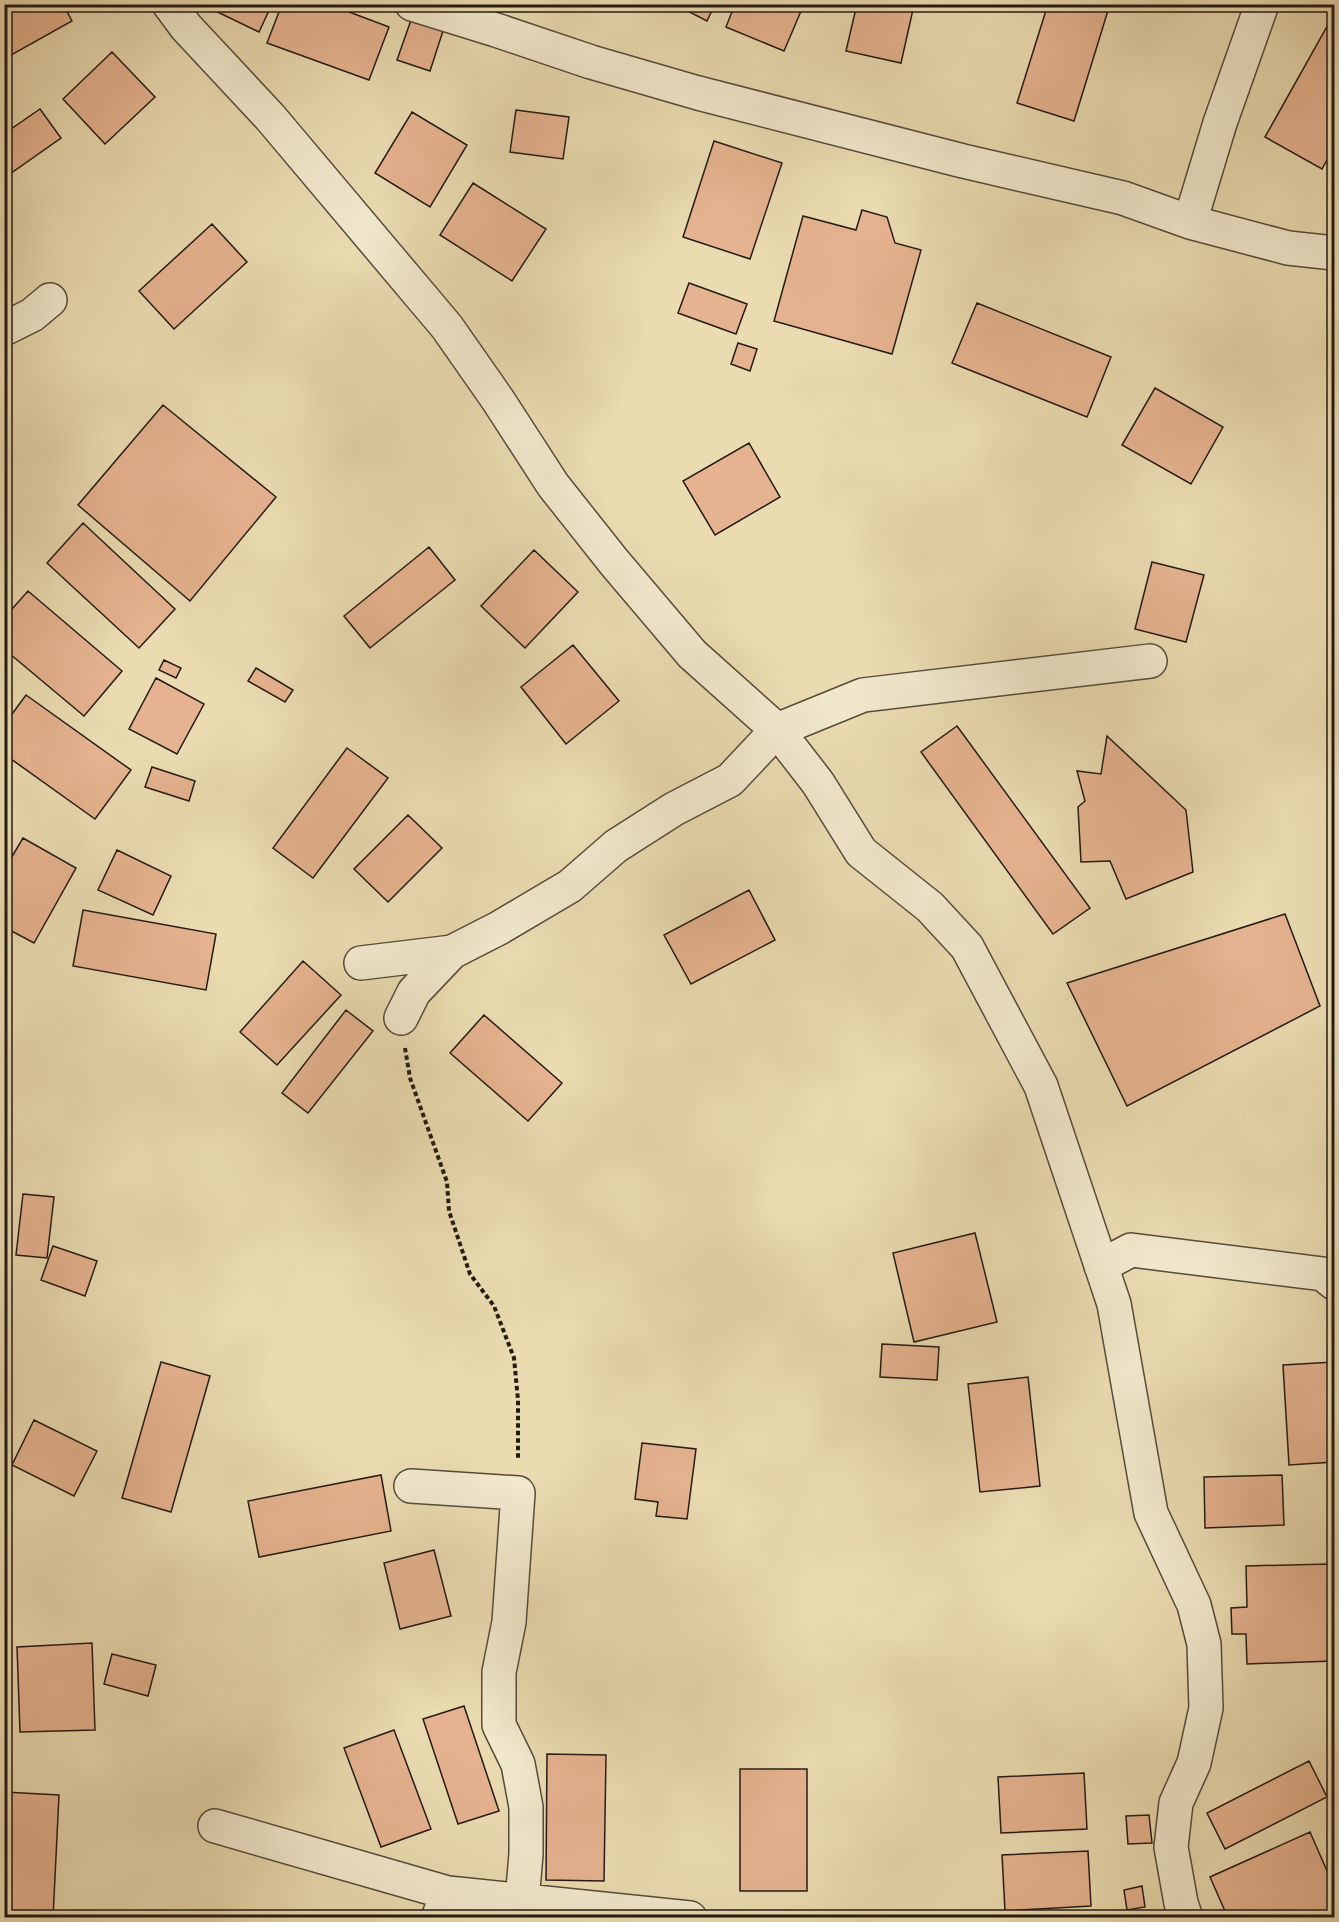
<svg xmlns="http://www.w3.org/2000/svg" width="1339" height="1922" viewBox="0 0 1339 1922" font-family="'Gentium Book Plus',serif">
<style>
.building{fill:#e5b38f;stroke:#251b14;stroke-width:1.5}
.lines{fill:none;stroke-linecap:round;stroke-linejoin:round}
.street-casing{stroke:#564b3b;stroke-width:36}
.path{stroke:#251b14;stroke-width:4;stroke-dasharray:4.5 3;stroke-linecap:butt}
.street{stroke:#f1e8cc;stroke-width:33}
</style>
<rect width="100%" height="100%" fill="#eadbb0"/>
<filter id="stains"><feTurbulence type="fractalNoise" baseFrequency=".00333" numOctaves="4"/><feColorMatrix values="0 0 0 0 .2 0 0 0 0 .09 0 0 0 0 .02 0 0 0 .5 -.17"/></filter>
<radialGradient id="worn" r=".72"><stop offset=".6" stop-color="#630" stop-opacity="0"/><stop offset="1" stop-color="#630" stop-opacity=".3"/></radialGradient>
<path class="building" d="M4,4H63L72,21L4,59Z
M201,4H272L259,32Z
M282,4H328L389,27L369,80L267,43Z
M674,4H715L707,21Z
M735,4H804L784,51L726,27Z
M857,4L914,5L901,63L846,51Z
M1048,4H1110L1074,121L1017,103Z
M411,20L443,31L430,71L397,60Z
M1329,23L1334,27V147L1322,169L1265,137Z
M112,52L155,97L105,144L63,99Z
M40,109L61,138L4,178V134Z
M516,110L569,117L563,159L510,152Z
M412,112L467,145L430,207L375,173Z
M714,141L782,163L750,259L683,237Z
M473,183L546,229L512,281L440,235Z
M862,210L887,217L895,243L921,250L892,354L774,321L803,216L856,230Z
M212,224L247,262L174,329L139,291Z
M689,283L747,304L736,334L678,313Z
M977,303L1111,357L1087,417L952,363Z
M738,343L757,349L750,371L731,364Z
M1155,388L1223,427L1191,484L1122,445Z
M163,405L276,497L190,601L78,505Z
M749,443L780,497L715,535L683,481Z
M83,523L175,609L139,648L47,563Z
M429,547L455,580L370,648L344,616Z
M534,550L578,592L525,648L481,606Z
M1152,562L1204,575L1186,642L1135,629Z
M28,591L122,671L84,716L4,649V618Z
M573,645L619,701L566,744L521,687Z
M164,660L181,668L176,678L159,670Z
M256,668L293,690L285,702L248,681Z
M156,678L204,704L177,754L129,729Z
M26,695L131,770L95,819L4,754V725Z
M957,726L1090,908L1053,934L921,752Z
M1107,736L1186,810L1193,872L1126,899L1110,861L1081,862L1078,807L1085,801L1077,771L1101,774Z
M347,748L388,778L313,878L273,848Z
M152,767L195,781L189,801L145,787Z
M408,815L442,848L388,902L354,869Z
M23,838L76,868L34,943L4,927V870Z
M117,850L171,876L153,915L98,890Z
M749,890L775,940L691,984L664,935Z
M83,910L216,934L206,990L73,966Z
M1285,914L1320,1006L1127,1106L1067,983Z
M303,961L341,995L277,1065L240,1032Z
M346,1010L373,1031L308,1113L282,1093Z
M484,1015L562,1083L528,1121L450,1053Z
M4,1184H10L4,1236Z
M23,1194L54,1197L47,1258L16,1255Z
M975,1233L997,1322L914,1342L893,1253Z
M53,1246L97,1261L85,1296L41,1280Z
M882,1344L939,1347L937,1380L880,1377Z
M161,1362L210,1376L171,1512L122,1498Z
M1334,1362V1462L1289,1465L1283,1365Z
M1028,1377L1040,1486L980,1492L968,1384Z
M34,1420L97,1451L74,1496L12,1465Z
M642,1443L696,1449L687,1519L656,1516L658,1502L635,1499Z
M381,1475L391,1531L259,1557L248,1501Z
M1282,1475L1284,1525L1205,1528L1204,1477Z
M434,1550L451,1616L400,1629L384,1563Z
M1329,1564L1332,1661L1247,1664L1246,1634H1232L1231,1608L1247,1607L1246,1566Z
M92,1643L95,1730L20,1732L17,1647Z
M112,1654L156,1665L148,1696L104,1684Z
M464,1706L499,1811L458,1824L423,1719Z
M394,1730L431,1829L381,1847L344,1748Z
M547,1754L606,1755L604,1881L546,1880Z
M1309,1761L1327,1797L1225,1849L1207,1813Z
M740,1769H807V1891H740Z
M1084,1773L1087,1829L1001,1833L998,1777Z
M4,1792L59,1795L53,1918H4Z
M1149,1815L1152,1843L1128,1844L1126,1816Z
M1310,1832L1334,1887V1909L1316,1918H1228L1210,1877Z
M1088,1851L1091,1906L1005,1911L1002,1855Z
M1142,1886L1145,1907L1127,1910L1124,1890Z"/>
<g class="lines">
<g class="street-casing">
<path id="street" d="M169,4L186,27L270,117L447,327L498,400L553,485L614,562L692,654L777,730L818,783L861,852L930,907L967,947L1041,1086L1114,1304L1151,1513L1194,1605L1204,1644L1206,1708L1194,1763L1176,1803L1171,1847L1181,1903L1186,1918
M412,4L496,30L591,62L698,93L963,161L1123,198L1190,222L1288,248L1334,253
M1190,222L1220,123L1262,4
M4,329L32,315L50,300
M361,963L452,952L499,928L570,886L616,846L674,809L730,780L777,730L863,695L1150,661
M401,1018L414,992L452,952
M1101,1266L1131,1250L1323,1274L1334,1283
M411,1486L518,1493L509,1622L499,1672V1725L518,1764L526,1807V1854L522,1901
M215,1826L448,1893
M438,1918L448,1893L690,1918"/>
</g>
<path class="path" d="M405,1048L410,1078L447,1182L449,1211L470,1274L494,1306L514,1358L518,1400V1460"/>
<use href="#street" class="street"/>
</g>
<rect width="1339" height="1922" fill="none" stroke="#eadbb0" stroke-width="24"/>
<rect x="6" y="6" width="1327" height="1910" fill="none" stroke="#251b14" stroke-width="3"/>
<rect x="12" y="12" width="1315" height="1898" fill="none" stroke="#251b14" stroke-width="1.5"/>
<rect width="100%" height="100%" filter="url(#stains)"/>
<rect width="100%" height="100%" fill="url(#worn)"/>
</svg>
